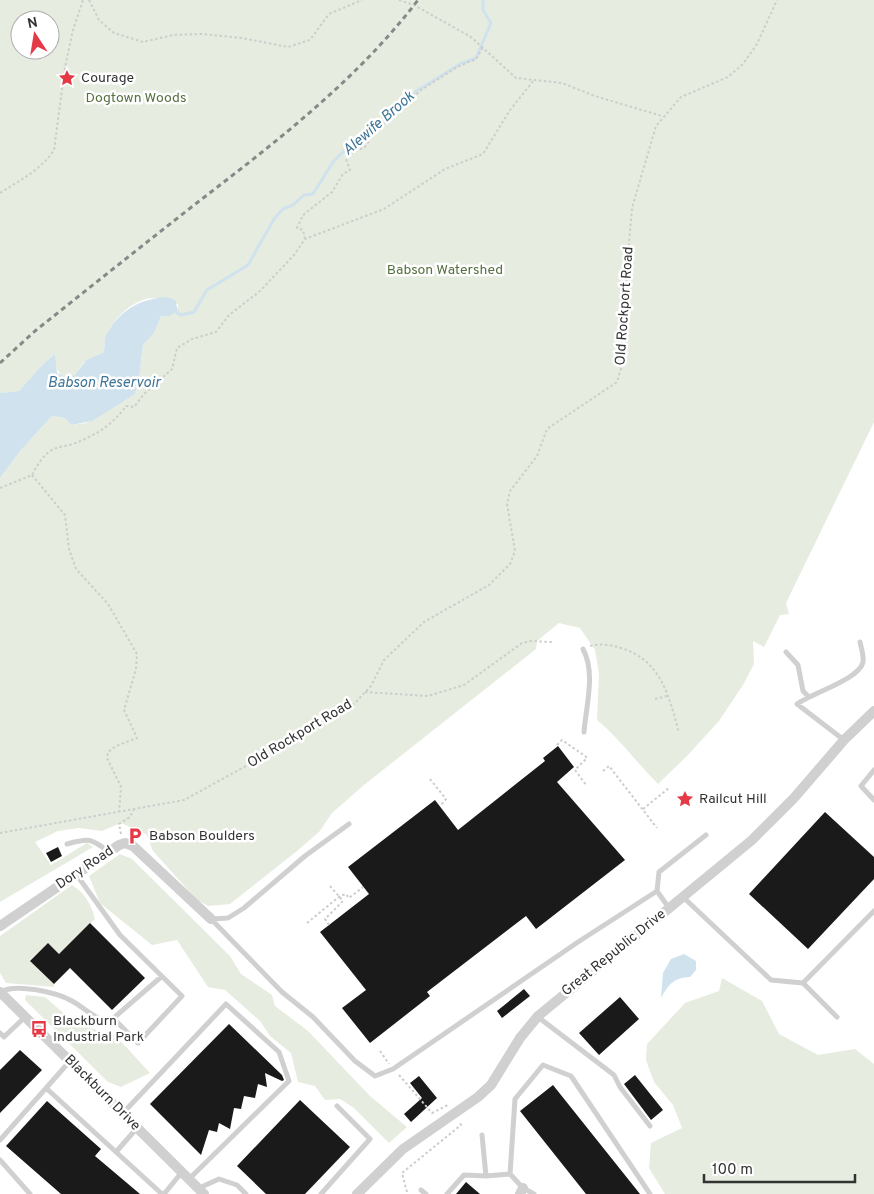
<svg xmlns="http://www.w3.org/2000/svg" width="874" height="1194" viewBox="0 0 874 1194" font-family="Overpass,sans-serif">
<style>
.green{fill:#e6ecdf;fill-rule:evenodd}
.water{fill:#cfe2ee}
.lines{fill:none;stroke-linecap:round;stroke-linejoin:round}
.stream{stroke:#cfe2ee;stroke-width:3}
.building{fill:#1a1a1a}
.path{stroke:#cdcdcd;stroke-width:2;stroke-dasharray:2.5 2.5;stroke-linecap:butt}
.service{stroke:#d0d0d0;stroke-width:5}
.minor{stroke:#d0d0d0;stroke-width:10}
.rail{stroke:#888;stroke-width:3;stroke-dasharray:5 4;stroke-linecap:butt}
.labels{text-anchor:middle;dominant-baseline:central;stroke-width:5;stroke-linejoin:round;paint-order:stroke}
.poi-label{font-size:14px;fill:#333;stroke:#fff;text-anchor:start}
.park-label{font-size:14px;fill:#56703f;stroke:#fff}
.street-label{font-size:14px;fill:#333;stroke:#fff}
.water-label{font-size:15px;font-style:italic;fill:#3f7597;stroke:#fff}
</style>
<rect width="100%" height="100%" fill="#fff"/>
<path class="green" d="M0,0H874V422L786,603L789,614L780,615L764,647L753,641L754,664L743,685L719,721L687,756L658,784C637,763 620,739 597,720L599,674L595,650L580,628L559,623L537,641L536,649L364,785L332,813L319,832L297,851L230,904L208,906L197,900L153,851L146,834L121,823L102,831L79,828L58,831L35,842L51,865L87,843L93,847L0,902V478L21,450L52,416L65,418L71,425L86,423L135,394L139,379L143,345L154,333L161,316H170L178,310V304C171,302 162,298 155,298C134,298 115,317 106,335C103,341 106,347 103,353C98,357 93,357 88,359C77,364 81,382 61,375L56,368L55,354L43,364L19,391L0,393ZM20,20H50V50H20Z
M120,854L132,859L230,956L241,974L272,995L275,1006L308,1031L370,1096L407,1127L389,1143L354,1108L340,1099L325,1100L315,1086L298,1082L291,1053L270,1036L260,1021L225,990L208,987L177,940L152,945L100,903L89,876Z
M72,885C85,893 91,904 95,919L59,954L48,943L30,960L54,984V987L6,983L0,973V936Z
M722,978L762,1001L779,1034L818,1055L855,1049L874,1064V1194H665L649,1168L651,1143L682,1128L673,1105L654,1082L646,1060L647,1044L685,1003L719,991Z
M26,995L45,997L75,1023L116,1036L150,1073L121,1087L108,1082L25,1000Z"/>
<path class="water" d="M166,297L175,300L178,310L170,316H161L154,333L143,345L139,379L135,394L92,421L71,425L65,418L52,416L21,450L0,478V393L19,391L43,364L55,354L57,373L66,377L75,375L86,360L103,353C106,347 103,341 106,335C119,311 139,299 166,297Z
M684,954L696,961V970L690,977C673,978 669,984 661,998L663,973L671,959Z"/>
<g class="lines">
<path class="stream" d="M173,310L181,315L194,312L207,290L248,265L274,219L283,209L293,205L304,195L313,194L333,162L345,150L380,125L415,92L460,64L476,58L491,23L483,10V0"/>
</g>
<path class="building" d="M558,746L574,767L557,782L625,860L536,929L526,916L427,992L430,996L370,1043L342,1008L366,990L320,932L369,894L348,867L435,800L458,830L545,761L543,758Z
M825,812L874,857V879L808,949L749,894Z
M58,847L62,856L51,862L46,853Z
M90,923L145,978L112,1010L70,968L54,984L30,961L48,943L59,954Z
M524,989L530,996L502,1018L497,1011Z
M620,997L639,1019L599,1055L579,1033Z
M229,1024L282,1075L284,1080L282,1081L265,1073L267,1087L258,1084L255,1098L244,1096L241,1109L234,1108L230,1129L219,1123L217,1132L209,1130L201,1155L150,1104Z
M20,1050L42,1070L0,1113V1070Z
M635,1075L663,1110L651,1120L624,1084Z
M419,1076L437,1098L411,1122L404,1114L422,1098L410,1083Z
M553,1085L640,1194H586L520,1111Z
M300,1100L350,1147L305,1194H266L237,1166Z
M47,1101L101,1149L95,1156L140,1194H61L6,1146Z
M466,1182L480,1194H456Z"/>
<g class="lines">
<path class="path" d="M89,0L99,20L114,33L143,42L173,35L202,34L242,38L288,47L310,40L329,14L362,0
M399,0L414,5L471,37L516,78L562,83L595,96L662,116
M0,193C20,180 41,170 54,150L65,67L73,30L83,0
M305,239L303,230L297,228L303,215L332,192L343,174L350,170L346,159L351,153L365,147L375,132L421,90L457,67L476,59L483,47
M32,475L65,515L69,549L76,569L108,604L137,654L136,669L124,710L137,738L116,746L108,752L107,758L121,787L119,812
M0,488L32,475C37,466 44,453 54,449C60,446 67,446 73,444C94,436 113,425 126,406L134,407L144,394L172,369L177,348L192,339L216,332L229,315L260,291L294,255L305,239L384,209L445,169L483,154L510,110L534,80
M590,646C600,643 611,645 621,648C661,660 669,696 679,733
M365,692L428,696L464,685L522,643L531,641L552,642
M655,699L667,696
M557,745L562,740L585,756L587,758L575,770L586,785
M603,771L609,766L657,828
M430,779L446,799L440,806
M643,809L669,788
M0,833L184,800L308,732L355,703L371,686L384,660L424,622L489,585L510,564L515,551L507,504L510,491L537,456L547,429L617,382L623,362L627,266L632,208L656,126L681,97L728,77L743,64L757,44L777,0
M121,834L119,824L130,817L134,809
M307,923L340,896L346,894L349,898L363,887
M329,925L325,919L343,901L330,886
M380,1051L389,1064
M399,1075L432,1113L448,1105
M407,1192L402,1173L461,1125L459,1121"/>
<path class="service" d="M583,649C596,673 586,706 584,732
M786,652L798,665L803,691L808,696
M844,740L797,704C812,693 860,679 863,662C864,656 861,647 860,642
M874,770L861,786L874,800
M67,844C89,838 91,838 109,852
M76,874L120,935L182,996L138,1043L114,1019
M683,897L771,980L803,983
M669,908L657,891L659,872L706,835
M211,919L282,992L313,1017L355,1061L375,1076L393,1069L578,942L657,891
M211,919L228,918L244,908L305,856L349,824
M0,992C16,983 56,992 72,1001C85,1008 94,1019 109,1022L161,977
M538,1017L614,1075L620,1087L650,1126
M837,1017L803,983L874,911
M0,1033L4,1037L25,1017
M46,1088L162,1194
M123,1113L226,1004L279,1052L289,1081L189,1179
M482,1135L486,1176L510,1174
M0,1140L70,1061
M116,1152L137,1128
M0,1160L30,1194
M199,1188L219,1179L237,1185L246,1194
M421,1190L426,1194
M164,1194L182,1172
M321,1194L370,1139L337,1106
M447,1194L464,1175L486,1176
M534,1194L523,1188L510,1174L515,1099L543,1065L571,1076L650,1194"/>
<path class="minor" d="M0,926L119,845L125,843L133,846L211,919
M0,992L204,1194
M357,1194L403,1149L478,1097L491,1085L520,1038L538,1016L752,840L794,798L844,740L874,711
M520,1194L523,1188"/>
<path class="rail" d="M0,363L35,331C89,288 143,245 198,202C277,141 357,80 418,0"/>
</g>
<defs>
<g id="sight-bare" transform="scale(1.35)"><path d="M0-6L1.8-2.2L6-1.7L2.9 1.2L3.7 5.4L0 3.3L-3.7 5.4L-2.9 1.2L-6-1.7L-1.8-2.2Z" fill="#e63946" stroke="#fff" stroke-width="2.5" paint-order="stroke"/></g>
<g id="parking-bare" transform="scale(1.35)"><path d="M-3.5-5.5H1a3.5 3.5 0 0 1 0 7H-1V5.5H-3.5ZM-1-3.4V-.6H.8a1.4 1.4 0 0 0 0-2.8Z" fill="#e63946" stroke="#fff" stroke-width="2.5" paint-order="stroke"/></g>
<g id="bus-bare" transform="scale(1.35)"><path d="M-5-6H5V4H4V6H2V4H-2V6H-4V4H-5ZM-3.5-4V0h7V-4ZM-3.5 1.2v1.5H-2V1.2ZM2 1.2v1.5H3.5V1.2Z" fill="#e63946" stroke="#fff" stroke-width="2.5" paint-order="stroke"/></g>
</defs>
<g fill-rule="evenodd">
<use href="#sight-bare" x="67" y="78"/>
<use href="#sight-bare" x="685" y="799"/>
<use href="#parking-bare" x="135" y="836"/>
<use href="#bus-bare" x="39" y="1029"/>
</g>
<g class="labels">
<g class="poi-label">
<text x="81" y="78">Courage</text>
<text x="699" y="799">Railcut Hill</text>
<text x="149" y="836">Babson Boulders</text>
<text x="53" y="1021">Blackburn<tspan x="53" dy="16">Industrial Park</tspan></text>
</g>
<g class="park-label">
<text x="136" y="98">Dogtown Woods</text>
<text x="445" y="270">Babson Watershed</text>
</g>
<g class="street-label">
<text transform="translate(625 306) rotate(-86)">Old Rockport Road</text>
<text transform="translate(300 734) rotate(-31)">Old Rockport Road</text>
<text transform="translate(85 868) rotate(-34)">Dory Road</text>
<text transform="translate(614 953) rotate(-39)">Great Republic Drive</text>
<text transform="translate(102 1093) rotate(45)">Blackburn Drive</text>
</g>
<g class="water-label">
<text transform="translate(379 124) rotate(-41)">Alewife Brook</text>
<text x="104" y="383">Babson Reservoir</text>
</g>
</g>
<g transform="translate(35 35) rotate(348)"><circle r="24" fill="#ffffff" stroke="#adadad"/>
<path d="M0-4L9 19L0 12L-9 19Z" fill="#e63946"/>
<text y="-8" font-size="14" font-weight="bold" text-anchor="middle" fill="#333333">N</text>
</g>
<path d="M704 1174v8h151v-8" fill="none" stroke="#333333" stroke-width="2.5"/>
<text x="712" y="1174" font-size="15" fill="#333333" stroke="#ffffff" stroke-width="4" paint-order="stroke">100 m</text>
</svg>
